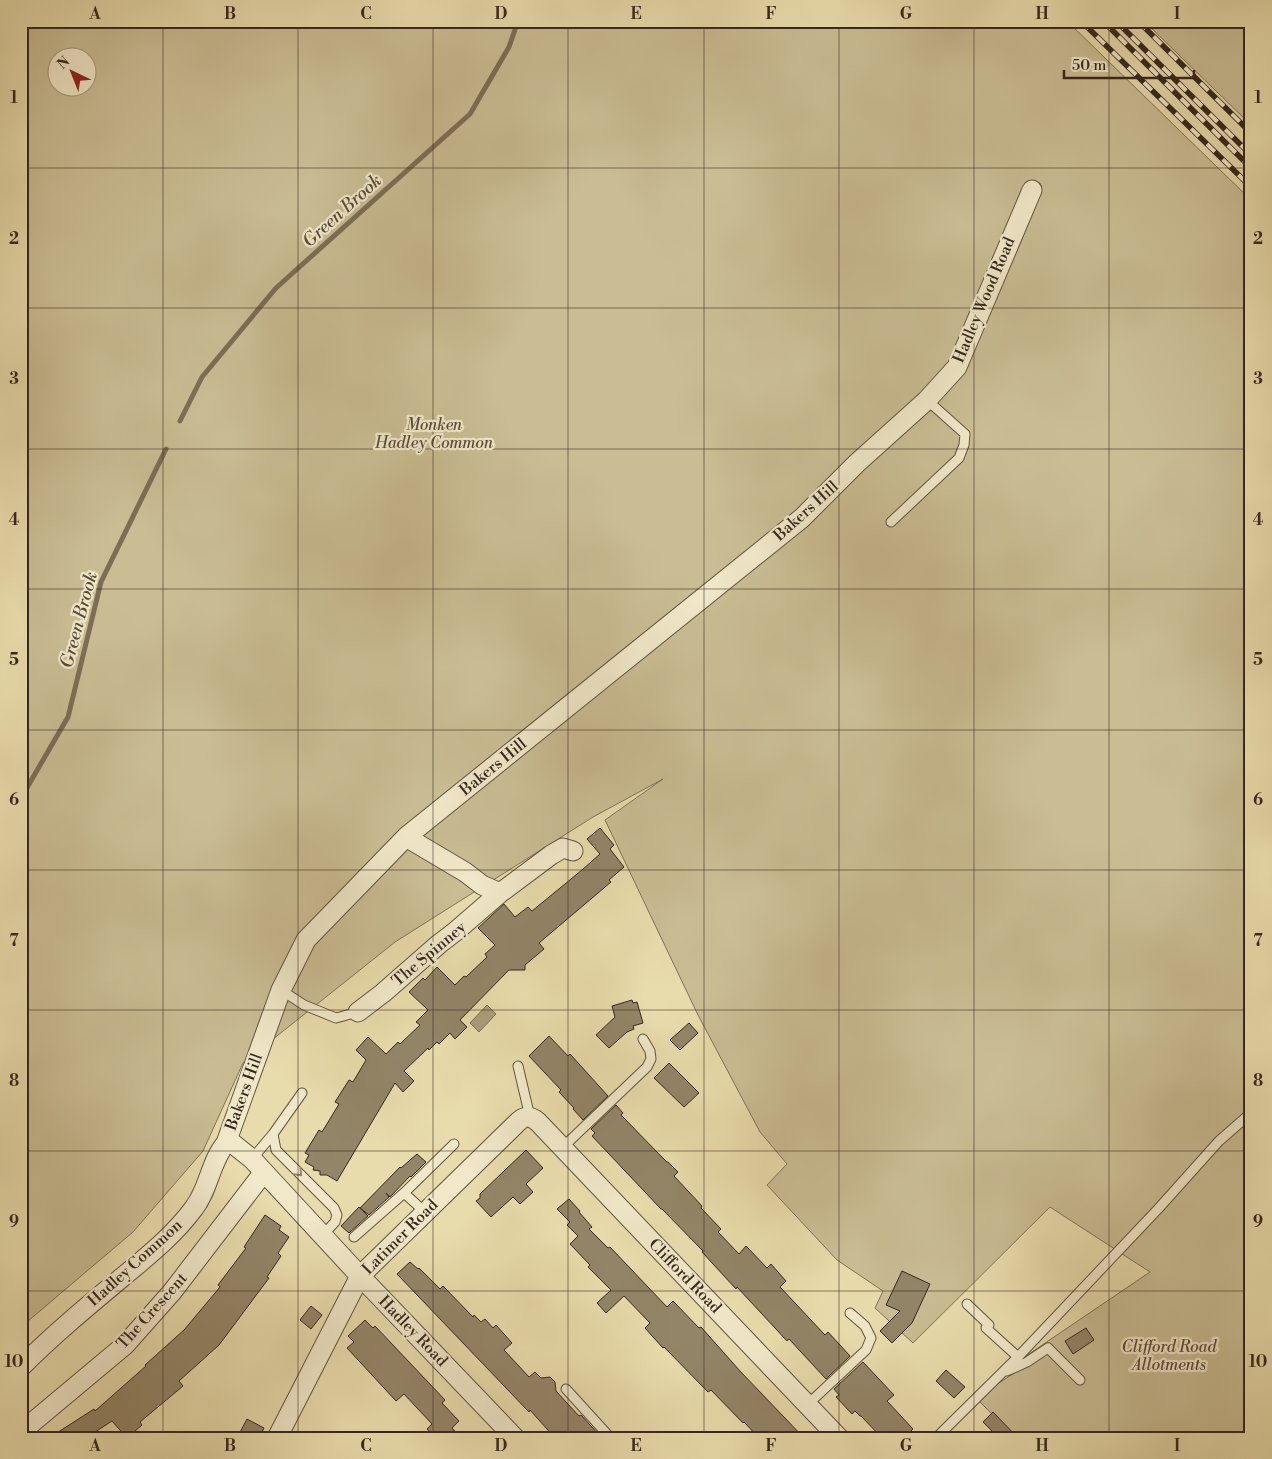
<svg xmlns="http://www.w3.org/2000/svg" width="1272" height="1459" viewBox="0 0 1272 1459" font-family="'Libre Bodoni',serif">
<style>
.green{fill:#cabd94;stroke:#807259;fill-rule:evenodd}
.water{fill:#ac9e7c;stroke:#7c6e56}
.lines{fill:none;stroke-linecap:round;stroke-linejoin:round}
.stream{stroke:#7c6e56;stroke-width:5}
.building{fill:#938568;stroke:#35271e}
.service-casing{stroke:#625442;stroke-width:11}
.minor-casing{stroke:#625442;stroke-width:21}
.service{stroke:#f1e8c9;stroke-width:9}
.minor{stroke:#f1e8c9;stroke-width:19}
.rail-casing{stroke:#35271e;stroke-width:5.5}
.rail{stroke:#f1e8c9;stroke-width:4;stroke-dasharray:11;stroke-linecap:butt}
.oneway{stroke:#938874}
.grid{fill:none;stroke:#35271e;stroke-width:1;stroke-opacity:0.55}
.labels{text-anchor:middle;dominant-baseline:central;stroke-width:4.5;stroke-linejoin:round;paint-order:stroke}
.street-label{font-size:16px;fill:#35271e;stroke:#f1e8c9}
.park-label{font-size:16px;font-style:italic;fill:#5a4c3c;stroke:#f1e8c9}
.water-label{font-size:18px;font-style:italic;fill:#594b3a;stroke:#f1e8c9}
.neatline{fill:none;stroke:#35271e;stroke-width:2}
.grid-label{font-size:16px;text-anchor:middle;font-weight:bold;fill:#35271e}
</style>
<rect width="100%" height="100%" fill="#e9dcac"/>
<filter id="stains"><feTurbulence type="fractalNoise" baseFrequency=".004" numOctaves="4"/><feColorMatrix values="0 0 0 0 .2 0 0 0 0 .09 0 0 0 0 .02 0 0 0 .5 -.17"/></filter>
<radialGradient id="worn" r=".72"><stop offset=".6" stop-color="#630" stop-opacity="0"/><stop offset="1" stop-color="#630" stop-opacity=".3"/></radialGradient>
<path class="green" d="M21,21H1067L1251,200V1438H1016L976,1398L1028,1364L1023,1358L1150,1272L1050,1207L913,1343L875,1308L883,1291L837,1260L767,1185L787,1164L760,1132L698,1015L605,820L663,779L593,817L395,942L243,1063L203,1151L133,1232L21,1327ZM58,58H88V88H58Z
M1144,21H1251V125Z"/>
<path class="water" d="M487,1005L496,1014L479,1032L470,1023Z"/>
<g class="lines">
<path class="stream" d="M180,421L202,377L276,288L470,114L509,47L518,21
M21,798L68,717L101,582L166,449"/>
</g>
<path class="building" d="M600,828L614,845L610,849L624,867L609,880L611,882L539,943L544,949L525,965V970H509L505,974L460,1020L467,1027L455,1039L450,1033L439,1044L437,1042L429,1050L428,1048L404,1071L414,1081L403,1092L395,1083L337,1181L327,1175H320V1171L313,1170L314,1167L305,1162L309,1155L305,1153L319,1130L322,1132L339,1104L335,1102L349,1080L353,1082L366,1060L356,1050L368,1037L386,1054L398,1042L400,1044L420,1025L416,1022L428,1010L409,992L423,978L425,980L437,967L455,985L464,976L466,977L487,957L485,954L495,945L478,928L504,904L515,917L528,907L532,911L582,870L600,854L587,839Z
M632,1000L633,1003L637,1002L643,1023L633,1026L634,1029L627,1032L609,1048L596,1035L615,1017L612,1006Z
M689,1023L698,1033L680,1050L670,1040Z
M549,1036L568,1056L570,1054L608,1096L583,1120L573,1109L574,1108L559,1092L561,1090L529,1056Z
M669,1063L699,1093L684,1107L654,1078Z
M616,1105L623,1113L621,1115L657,1152L667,1162H668L678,1172L674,1176L702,1206L701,1208L721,1229L718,1232L739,1254L746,1246L767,1268L771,1264L786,1281L780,1287L825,1335L828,1332L850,1356L826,1379L789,1339L787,1341L737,1287L736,1289L702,1252L703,1251L662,1209H661L592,1136L595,1133L591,1129Z
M526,1150L543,1168L526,1184L533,1192L520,1204L513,1197L491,1217L476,1201L480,1198V1194Z
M417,1154L426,1162L411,1177L410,1176L390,1197L386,1193L389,1197L369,1215L360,1208L400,1167L401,1168Z
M569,1199L580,1211L579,1212L592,1227L589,1229L608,1248L610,1247L667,1307L673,1301L699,1328L701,1327L740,1371L804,1438H759L744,1422L743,1423L711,1390L708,1392L664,1347L663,1348L645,1328L650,1323L624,1296L606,1313L597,1303L611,1290L588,1267L590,1265L570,1244L578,1236L567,1225L570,1222L557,1209Z
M359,1207L368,1216L349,1233L341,1226Z
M265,1215L281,1226L279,1230L289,1237L278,1253L281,1256L267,1277L269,1278L219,1345L179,1381L183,1386L140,1422L142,1425L127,1438L112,1421L86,1438H49L94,1409L95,1411L146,1366L145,1365L184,1330L220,1287L218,1285L246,1248L244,1247Z
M410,1262L418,1269L419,1268L440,1289L443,1286L473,1317L474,1315L481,1322L485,1319L493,1328L496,1325L512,1343L504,1350L529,1377L535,1372L541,1378L550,1377L555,1382L556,1391L579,1416L581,1415L600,1436V1438H555L530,1410L529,1412L397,1274Z
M902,1271L930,1284L912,1323L892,1343L880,1331L900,1311L886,1305Z
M311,1306L322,1315L311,1329L300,1320Z
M365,1320L373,1328L375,1326L445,1400L442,1403L459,1421L452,1428L461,1438H436L427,1429L432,1424L404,1394L396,1401L347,1348L354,1342L348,1336Z
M1086,1328L1094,1340L1073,1354L1065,1341Z
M863,1362L894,1395L887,1401L913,1429L904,1438H882L861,1416H860L855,1411L852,1414L836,1397L839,1395L834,1389L835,1388Z
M946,1370L965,1387L954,1398L936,1381Z
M993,1412L1018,1438H999L983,1422Z
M247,1419L264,1428L259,1438H237Z"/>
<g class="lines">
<g class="service-casing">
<path id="service" d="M891,522L959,458L964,445L965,434L927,400
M281,990L304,1005L336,1018L358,1012
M518,1066L530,1117
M273,1134L276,1150L334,1208L337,1215L335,1222L323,1235
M562,1148L647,1067L651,1059L650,1051L643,1039
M252,1159L273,1134L302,1093
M404,1193L425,1212
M354,1237L404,1193L454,1144
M1018,1357L1158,1209L1219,1141L1251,1113
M1007,1371L1027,1362L1048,1348L1080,1380
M566,1389L607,1434L606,1438
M807,1405L866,1350L871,1338L865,1326L850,1313
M936,1438L1018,1357L986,1328L989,1325L967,1304"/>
</g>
<g class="minor-casing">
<path id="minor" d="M406,837L465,872L482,885L500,893
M358,1012L383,993L439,944L456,931L500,893L551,855L563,848L573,851
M226,1143H232L252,1159L360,1276L515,1438
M21,1367C54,1334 89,1305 125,1275C149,1255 175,1234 194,1208C209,1189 210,1162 226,1143L281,990L306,940L406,837L802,518L857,463L927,400L957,367L1032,190
M21,1432L125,1345L172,1292L264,1172
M277,1438L360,1276L519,1121C526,1115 531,1116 538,1122L839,1438"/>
</g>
<use href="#service" class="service"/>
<use href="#minor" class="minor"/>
<g class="rail-casing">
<path id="rail" d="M1081,21L1251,187
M1103,21L1251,168
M1116,21L1251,155
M1138,21L1251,133"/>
</g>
<use href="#rail" class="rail"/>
</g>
<defs><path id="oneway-chevron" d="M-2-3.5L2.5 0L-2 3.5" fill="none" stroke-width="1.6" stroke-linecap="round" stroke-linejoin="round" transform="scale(1.25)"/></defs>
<use class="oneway" href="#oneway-chevron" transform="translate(299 1173) rotate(46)"/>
<path class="grid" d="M163,21V1438M298,21V1438M433,21V1438M568,21V1438M704,21V1438M839,21V1438M974,21V1438M1109,21V1438M21,168H1251M21,308H1251M21,449H1251M21,589H1251M21,730H1251M21,870H1251M21,1010H1251M21,1151H1251M21,1291H1251"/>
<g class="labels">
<g class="street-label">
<text transform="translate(984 300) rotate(-67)">Hadley Wood Road</text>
<text transform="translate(806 511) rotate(-42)">Bakers Hill</text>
<text transform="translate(493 767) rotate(-39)">Bakers Hill</text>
<text transform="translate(429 954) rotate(-40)">The Spinney</text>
<text transform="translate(244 1092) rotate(-70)">Bakers Hill</text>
<text transform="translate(400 1237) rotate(-45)">Latimer Road</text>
<text transform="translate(135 1263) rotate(-42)">Hadley Common</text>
<text transform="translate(685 1276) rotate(46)">Clifford Road</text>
<text transform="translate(152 1311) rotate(-48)">The Crescent</text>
<text transform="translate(413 1331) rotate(46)">Hadley Road</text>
</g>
<g class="park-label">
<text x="434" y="425">Monken<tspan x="434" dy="18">Hadley Common</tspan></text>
<text x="1169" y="1347">Clifford Road<tspan x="1169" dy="18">Allotments</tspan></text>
</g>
<g class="water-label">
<text transform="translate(342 211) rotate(-42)">Green Brook</text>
<text transform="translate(79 620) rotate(-75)">Green Brook</text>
</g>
</g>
<rect width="1272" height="1459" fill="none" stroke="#e9dcac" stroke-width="55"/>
<g transform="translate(72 72) rotate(317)"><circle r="24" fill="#f1e8c9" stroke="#a69b85"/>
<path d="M0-4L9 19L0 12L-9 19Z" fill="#8f2418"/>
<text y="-8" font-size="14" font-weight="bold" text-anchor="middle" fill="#35271e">N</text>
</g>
<path d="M1064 70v8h130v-8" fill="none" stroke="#35271e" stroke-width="2.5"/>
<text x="1072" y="70" font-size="15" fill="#35271e" stroke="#f1e8c9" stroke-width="4" paint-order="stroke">50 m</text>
<rect x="28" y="28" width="1216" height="1404" class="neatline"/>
<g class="grid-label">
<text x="95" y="19">A</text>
<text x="230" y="19">B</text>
<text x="366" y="19">C</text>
<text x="501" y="19">D</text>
<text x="636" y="19">E</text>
<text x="771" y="19">F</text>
<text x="906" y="19">G</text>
<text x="1042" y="19">H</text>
<text x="1177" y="19">I</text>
<text x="14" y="103">1</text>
<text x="1258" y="103">1</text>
<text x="14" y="244">2</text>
<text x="1258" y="244">2</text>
<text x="14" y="384">3</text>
<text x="1258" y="384">3</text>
<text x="14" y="525">4</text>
<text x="1258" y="525">4</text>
<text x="14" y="665">5</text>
<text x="1258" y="665">5</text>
<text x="14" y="805">6</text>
<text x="1258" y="805">6</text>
<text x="14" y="946">7</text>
<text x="1258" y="946">7</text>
<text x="14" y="1086">8</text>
<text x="1258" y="1086">8</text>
<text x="14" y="1227">9</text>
<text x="1258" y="1227">9</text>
<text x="14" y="1367">10</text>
<text x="1258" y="1367">10</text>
<text x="95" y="1451">A</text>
<text x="230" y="1451">B</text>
<text x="366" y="1451">C</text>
<text x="501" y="1451">D</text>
<text x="636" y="1451">E</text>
<text x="771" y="1451">F</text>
<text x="906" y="1451">G</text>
<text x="1042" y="1451">H</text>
<text x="1177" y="1451">I</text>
</g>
<rect width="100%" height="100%" filter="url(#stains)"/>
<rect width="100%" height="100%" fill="url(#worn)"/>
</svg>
